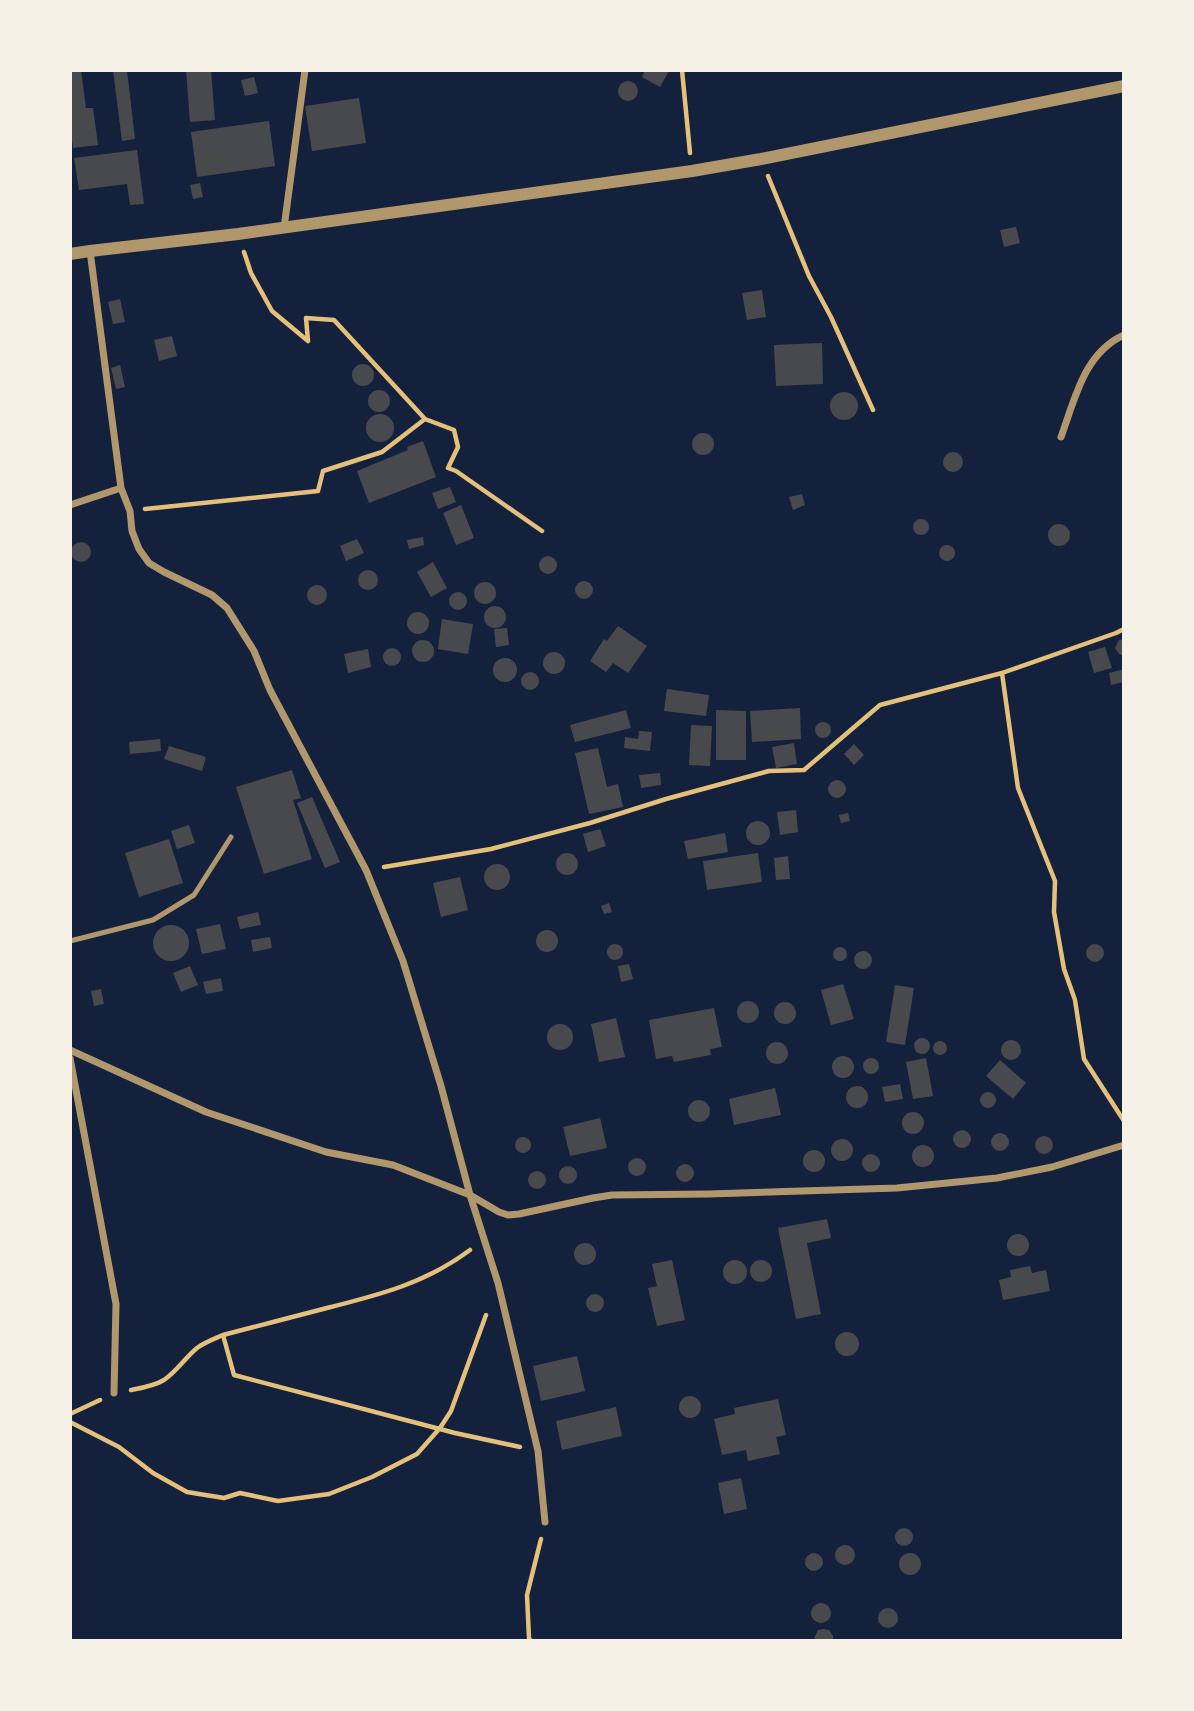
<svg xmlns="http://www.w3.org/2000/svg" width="1194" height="1711" viewBox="0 0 1194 1711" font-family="'DM Sans',sans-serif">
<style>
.building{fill:#48494c}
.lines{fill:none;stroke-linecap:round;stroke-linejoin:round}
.path{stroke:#e5c07b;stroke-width:4.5}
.service{stroke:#b1986c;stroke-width:5}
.minor{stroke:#b1986c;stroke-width:7}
.tertiary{stroke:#b1986c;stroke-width:12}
</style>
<rect width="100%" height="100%" fill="#14213d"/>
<path class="building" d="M70,70H81L86,108H93L98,145L73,148L70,123Z
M113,70H127L135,139L122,141Z
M186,70H211L215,120L190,122Z
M645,70H667L669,71L660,87L642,77Z
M254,77L258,93L245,96L241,80Z
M618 91a10 10 0 1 1 20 0a10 10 0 1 1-20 0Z
M359,98L366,143L312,151L305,106Z
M269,121L275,166L197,177L191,132Z
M137,150L144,204L130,205L127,184L79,190L74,158Z
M200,183L203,197L193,199L190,185Z
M1016,227L1020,243L1004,247L1000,230Z
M762,290L766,317L747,320L742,293Z
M120,299L125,322L113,324L108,302Z
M172,336L177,356L159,361L154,340Z
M822,343L823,384L776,386L774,345Z
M352 375a11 11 0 1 1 22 0a11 11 0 1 1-22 0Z
M120,365L125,387L116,389L111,368Z
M368 401a11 11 0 1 1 22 0a11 11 0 1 1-22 0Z
M830 406a14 14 0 1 1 28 0a14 14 0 1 1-28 0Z
M366 428a14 14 0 1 1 28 0a14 14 0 1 1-28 0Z
M692 444a11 11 0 1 1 22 0a11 11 0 1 1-22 0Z
M423,441L436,477L369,503L357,471L408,450L407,447Z
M943 462a10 10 0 1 1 20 0a10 10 0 1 1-20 0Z
M450,487L456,502L438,509L432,493Z
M802,494L805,505L793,510L789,497Z
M461,505L474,538L456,545L443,513Z
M913 527a8 8 0 1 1 16 0a8 8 0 1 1-16 0Z
M1048 535a11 11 0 1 1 22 0a11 11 0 1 1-22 0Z
M423,537L424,545L409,549L407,540Z
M357,539L364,553L346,561L340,546Z
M71 552a10 10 0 1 1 20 0a10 10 0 1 1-20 0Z
M939 553a8 8 0 1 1 16 0a8 8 0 1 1-16 0Z
M539 565a9 9 0 1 1 18 0a9 9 0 1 1-18 0Z
M433,562L447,588L431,597L417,572Z
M358 580a10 10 0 1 1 20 0a10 10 0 1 1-20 0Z
M575 590a9 9 0 1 1 18 0a9 9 0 1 1-18 0Z
M474 593a11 11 0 1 1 22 0a11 11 0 1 1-22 0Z
M307 595a10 10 0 1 1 20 0a10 10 0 1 1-20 0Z
M449 601a9 9 0 1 1 18 0a9 9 0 1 1-18 0Z
M484 617a11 11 0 1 1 22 0a11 11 0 1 1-22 0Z
M407 623a11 11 0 1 1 22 0a11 11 0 1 1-22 0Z
M442,619L473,624L468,654L438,649Z
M618,626L647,646L628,673L613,663L606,672L590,661L604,639L607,641Z
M507,628L509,645L496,647L494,629Z
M1124,639V656L1119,654L1115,648L1119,640Z
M412 651a11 11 0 1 1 22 0a11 11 0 1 1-22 0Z
M1105,647L1112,668L1094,673L1088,652Z
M383 657a9 9 0 1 1 18 0a9 9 0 1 1-18 0Z
M368,649L371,667L348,673L344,654Z
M543 663a11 11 0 1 1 22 0a11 11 0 1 1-22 0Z
M493 670a12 12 0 1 1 24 0a12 12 0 1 1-24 0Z
M1124,669V682L1111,685L1109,673Z
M521 681a9 9 0 1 1 18 0a9 9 0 1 1-18 0Z
M667,689L709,695L706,716L664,711Z
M800,708L801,739L752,742L750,711Z
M626,710L631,728L575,742L570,725Z
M716,710L746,711V760H716Z
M815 730a8 8 0 1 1 16 0a8 8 0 1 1-16 0Z
M691,725L712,726L710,766L689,765Z
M639,731L652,732L650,751L624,748L625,737L638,739Z
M160,739L161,751L130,754L129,742Z
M794,743L797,764L776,768L772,747Z
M854,744L864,755L854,765L844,754Z
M169,746L206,757L202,771L164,759Z
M598,748L607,787L618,784L623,807L589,814L575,753Z
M292,770L301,798L293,800L312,859L264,874L236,787Z
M660,773L661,785L641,788L639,775Z
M828 789a9 9 0 1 1 18 0a9 9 0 1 1-18 0Z
M312,797L340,862L325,868L297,803Z
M796,810L798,832L780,835L777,812Z
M848,813L850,821L841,823L839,815Z
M746 833a12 12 0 1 1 24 0a12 12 0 1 1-24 0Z
M189,825L195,843L177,849L171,831Z
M600,829L606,846L588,852L583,834Z
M725,833L728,852L688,859L684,841Z
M169,839L183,883L139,897L125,853Z
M556 864a11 11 0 1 1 22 0a11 11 0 1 1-22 0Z
M758,853L762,882L707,890L703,861Z
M788,856L790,879L776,880L774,858Z
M484 877a13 13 0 1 1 26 0a13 13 0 1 1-26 0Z
M460,877L468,910L441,917L433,883Z
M609,903L612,912L604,914L601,906Z
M258,912L261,925L240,929L237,917Z
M220,924L226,949L202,954L196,929Z
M153 943a18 18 0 1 1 36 0a18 18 0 1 1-36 0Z
M536 941a11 11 0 1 1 22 0a11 11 0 1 1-22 0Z
M270,937L272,948L253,952L251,940Z
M607 952a8 8 0 1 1 16 0a8 8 0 1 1-16 0Z
M1086 953a9 9 0 1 1 18 0a9 9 0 1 1-18 0Z
M833 954a7 7 0 1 1 14 0a7 7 0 1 1-14 0Z
M854 960a9 9 0 1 1 18 0a9 9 0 1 1-18 0Z
M629,964L633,979L621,982L618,966Z
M190,966L198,985L181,992L173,973Z
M221,978L223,991L206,994L203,982Z
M843,984L854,1019L831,1025L821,990Z
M895,985L914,988L905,1045L886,1042Z
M101,989L104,1004L94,1006L91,991Z
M737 1012a11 11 0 1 1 22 0a11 11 0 1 1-22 0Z
M774 1013a11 11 0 1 1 22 0a11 11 0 1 1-22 0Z
M714,1008L722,1047L710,1049L711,1055L674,1062L672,1056L656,1059L649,1020Z
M616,1018L625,1057L599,1062L591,1024Z
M547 1037a13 13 0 1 1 26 0a13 13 0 1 1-26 0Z
M914 1046a8 8 0 1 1 16 0a8 8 0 1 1-16 0Z
M1001 1050a10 10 0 1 1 20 0a10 10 0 1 1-20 0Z
M933 1048a7 7 0 1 1 14 0a7 7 0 1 1-14 0Z
M766 1053a11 11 0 1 1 22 0a11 11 0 1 1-22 0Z
M832 1067a11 11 0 1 1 22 0a11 11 0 1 1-22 0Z
M863 1066a8 8 0 1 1 16 0a8 8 0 1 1-16 0Z
M926,1058L933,1096L913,1099L906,1062Z
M1000,1060L1026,1083L1013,1099L986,1076Z
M900,1084L903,1099L885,1102L882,1087Z
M846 1097a11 11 0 1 1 22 0a11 11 0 1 1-22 0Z
M775,1088L781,1115L734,1125L729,1099Z
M980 1100a8 8 0 1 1 16 0a8 8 0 1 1-16 0Z
M688 1111a11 11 0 1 1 22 0a11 11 0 1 1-22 0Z
M902 1123a11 11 0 1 1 22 0a11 11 0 1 1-22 0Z
M600,1118L607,1148L570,1156L563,1127Z
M953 1139a9 9 0 1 1 18 0a9 9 0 1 1-18 0Z
M991 1142a9 9 0 1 1 18 0a9 9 0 1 1-18 0Z
M1035 1145a9 9 0 1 1 18 0a9 9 0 1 1-18 0Z
M515 1145a8 8 0 1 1 16 0a8 8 0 1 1-16 0Z
M831 1150a11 11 0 1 1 22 0a11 11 0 1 1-22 0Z
M912 1156a11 11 0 1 1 22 0a11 11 0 1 1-22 0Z
M803 1161a11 11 0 1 1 22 0a11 11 0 1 1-22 0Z
M862 1163a9 9 0 1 1 18 0a9 9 0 1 1-18 0Z
M628 1167a9 9 0 1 1 18 0a9 9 0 1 1-18 0Z
M676 1173a9 9 0 1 1 18 0a9 9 0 1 1-18 0Z
M559 1175a9 9 0 1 1 18 0a9 9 0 1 1-18 0Z
M528 1180a9 9 0 1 1 18 0a9 9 0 1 1-18 0Z
M827,1219L831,1238L807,1243L821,1314L796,1319L778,1228Z
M1007 1245a11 11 0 1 1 22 0a11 11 0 1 1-22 0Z
M574 1254a11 11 0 1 1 22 0a11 11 0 1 1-22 0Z
M672,1260L685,1320L657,1326L648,1288L657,1286L652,1264Z
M750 1271a11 11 0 1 1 22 0a11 11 0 1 1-22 0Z
M723 1272a12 12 0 1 1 24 0a12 12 0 1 1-24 0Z
M1030,1266L1032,1273L1046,1270L1050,1291L1003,1300L999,1280L1011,1277L1010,1270Z
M586 1303a9 9 0 1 1 18 0a9 9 0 1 1-18 0Z
M835 1344a12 12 0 1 1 24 0a12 12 0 1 1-24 0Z
M577,1356L585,1391L541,1401L533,1366Z
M679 1407a11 11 0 1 1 22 0a11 11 0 1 1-22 0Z
M778,1399L786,1435L776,1437L780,1454L748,1461L746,1450L722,1455L714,1419L735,1414L734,1408Z
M616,1407L622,1436L562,1450L556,1421Z
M741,1478L747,1509L724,1514L718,1483Z
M895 1537a9 9 0 1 1 18 0a9 9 0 1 1-18 0Z
M835 1555a10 10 0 1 1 20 0a10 10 0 1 1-20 0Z
M805 1562a9 9 0 1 1 18 0a9 9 0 1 1-18 0Z
M899 1564a11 11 0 1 1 22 0a11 11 0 1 1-22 0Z
M811 1613a10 10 0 1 1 20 0a10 10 0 1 1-20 0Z
M878 1618a10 10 0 1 1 20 0a10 10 0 1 1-20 0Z
M823,1629L829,1630L833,1636V1641H814L815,1636L818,1630Z"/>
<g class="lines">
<path class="path" d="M682,70L690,153
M768,176L809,276L831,317L873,410
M244,252L251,273L272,311L308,341L306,318L334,320L425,419
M145,509L318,491L323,471L382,452L425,419L454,430L458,447L448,468L456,471L542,531
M1002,673L1018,788L1055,881L1054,912L1064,969L1075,1000L1084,1059L1124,1121
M384,867L491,849L590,823L666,799L769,771L804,770L880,705L1002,673L1116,633L1124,629
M223,1335L234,1375L455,1433L520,1447
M131,1390C142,1388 154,1386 164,1380C177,1371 185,1358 197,1348C205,1342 214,1339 223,1335C258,1326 292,1317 327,1308C379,1295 426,1283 470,1250
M70,1414L100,1400
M70,1422L119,1447L153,1473L187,1492L224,1498L240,1493L278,1501L329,1494L372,1477L417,1454L440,1428L451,1411L486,1315
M531,1641L529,1638L527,1595L541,1539"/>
<path class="service" d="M70,941L153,920L194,895L231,837"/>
<path class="minor" d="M284,228L305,70
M90,251L121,488L130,511L132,531L139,549L149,563L164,572L212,595L227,608L254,651L270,690L366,870L403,961L441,1086L470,1195L498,1283L538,1451L545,1522
M1061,437C1075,399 1084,353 1124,335
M70,505L121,488
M70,1050L206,1112L326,1152L393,1165L470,1195L499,1212L508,1215L519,1214L593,1198L612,1195L709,1194L897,1188L997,1178L1052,1167L1124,1145
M70,1058L116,1304L114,1393"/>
<path class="tertiary" d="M70,254L90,251L238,234L692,171L761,159L1124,86"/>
</g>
<rect width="1194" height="1711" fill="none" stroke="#f6f1e7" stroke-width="144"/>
</svg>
